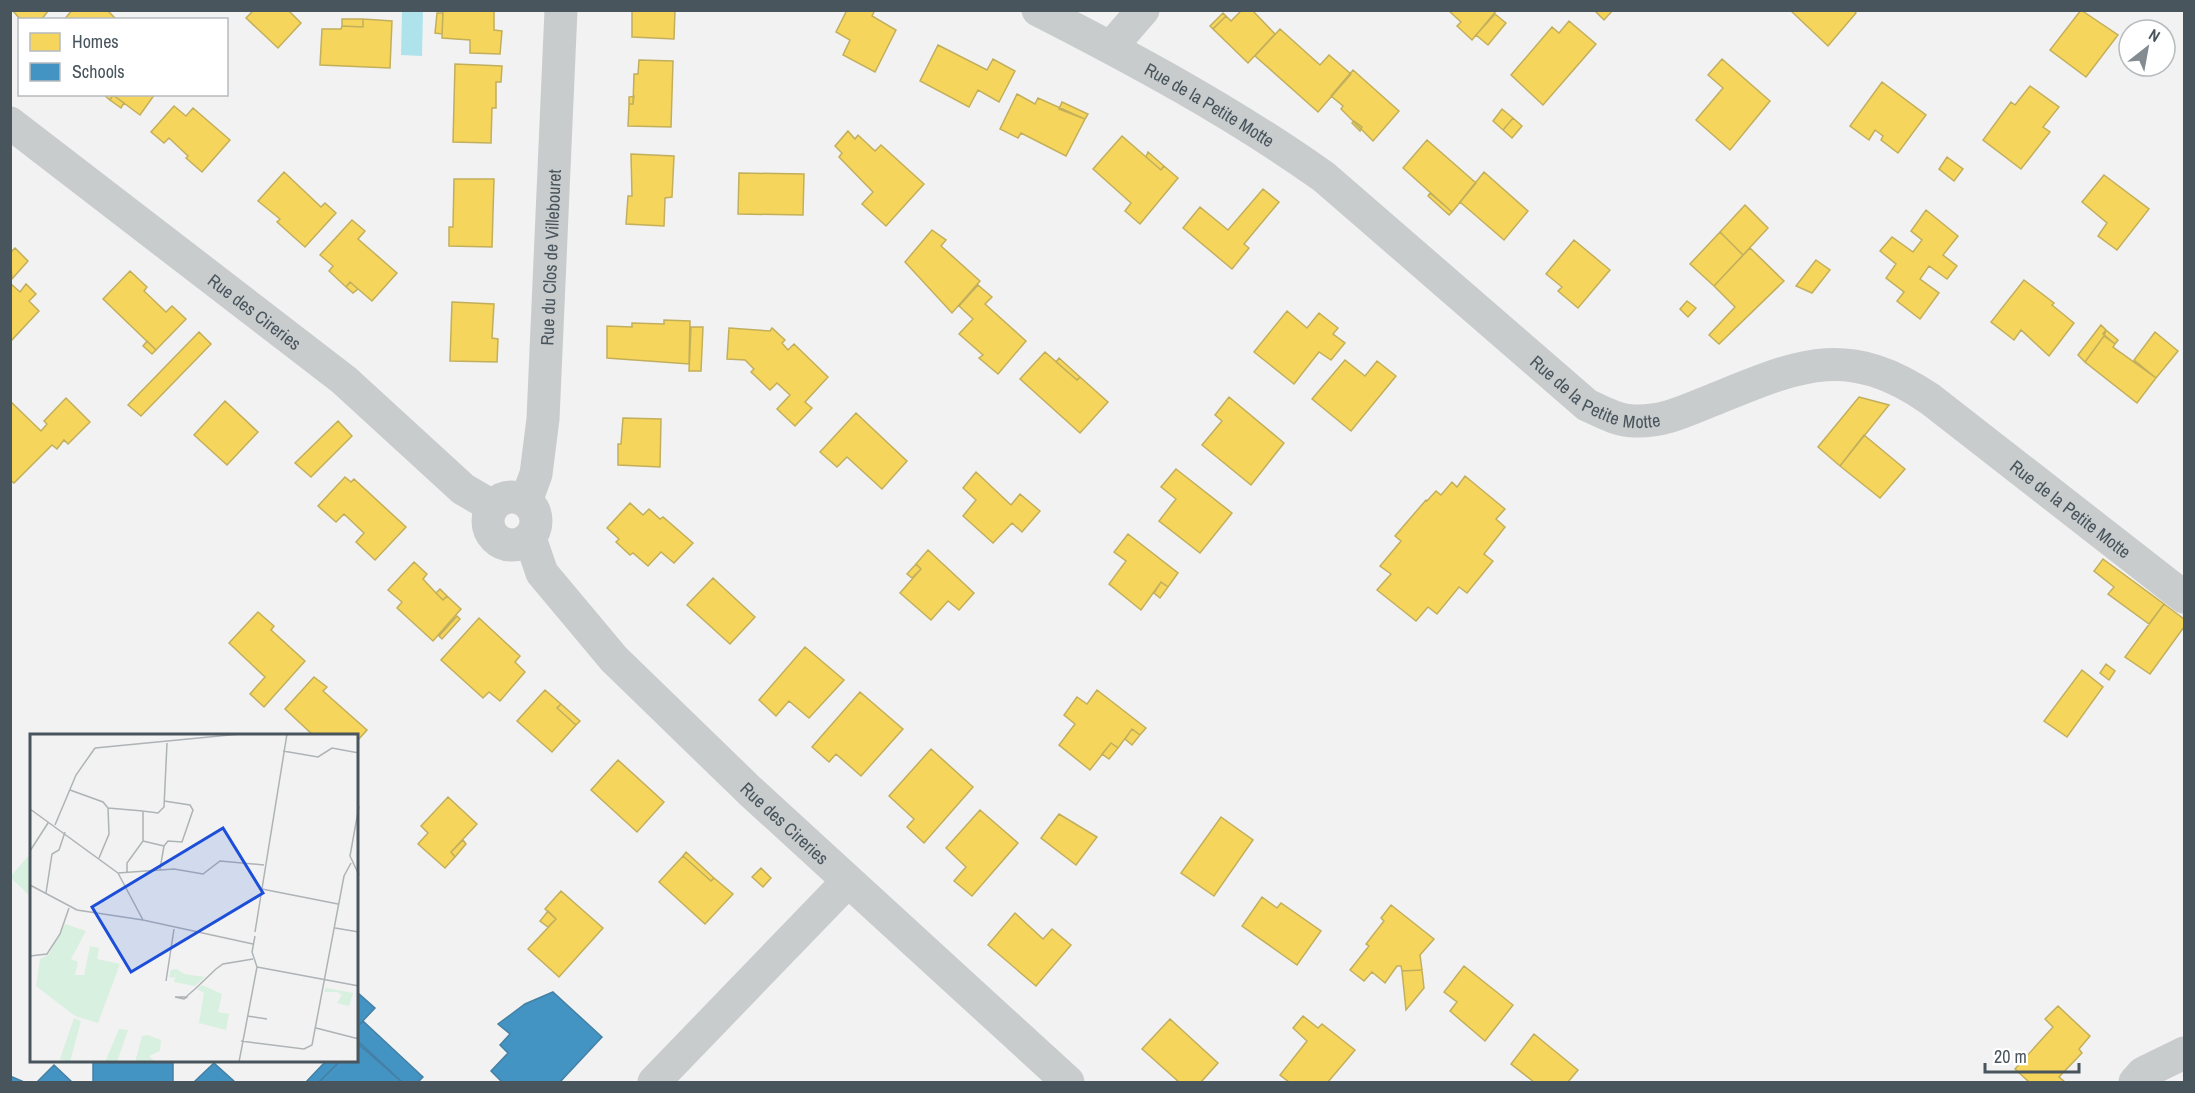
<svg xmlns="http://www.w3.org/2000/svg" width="2195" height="1093" viewBox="0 0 2195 1093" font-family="'Archivo Narrow',sans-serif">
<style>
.green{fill:#d8f0df}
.water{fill:#aee3ec}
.homes{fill:#f6d55c;stroke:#c2af5c;stroke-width:1.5}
.schools{fill:#4393c3;stroke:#4580a4;stroke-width:1.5}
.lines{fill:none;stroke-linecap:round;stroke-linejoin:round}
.street{stroke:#c9cccd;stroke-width:33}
.labels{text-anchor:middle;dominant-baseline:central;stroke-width:6;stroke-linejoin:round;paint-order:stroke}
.street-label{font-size:18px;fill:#49555d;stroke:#fff}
.inset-road{fill:none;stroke:#aeb3b6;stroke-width:1.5}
.view{fill:#1d4ed8;fill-opacity:0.15;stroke:#1d4ed8;stroke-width:3}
.inset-edge{fill:none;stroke:#49555d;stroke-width:3}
</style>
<rect width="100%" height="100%" fill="#f2f2f2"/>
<path class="green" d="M31,853V897L10,877Z"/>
<path class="water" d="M402,11H423L422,56L401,55Z"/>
<path class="homes" d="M12,10H49L41,20H21Z
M72,10H107L117,20H64Z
M254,10H288L301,23L278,48L246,18Z
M443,10H494V30L502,31L500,54L470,53V40L442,38Z
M632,10H675L674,39L632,37Z
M847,10H875L872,16L896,30L875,72L843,55L850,40L836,32Z
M1242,10H1252L1275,34L1248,63L1213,29L1226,16L1231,21Z
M1448,10H1497L1472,40L1457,26L1461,22Z
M1594,10H1613L1604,20Z
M1790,10H1854L1856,13L1828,46Z
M2081,10L2118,35L2086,77L2050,50Z
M437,13H443L442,34L435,33Z
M1223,13L1226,16L1213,29L1210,26Z
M1495,14L1506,23L1488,45L1476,35Z
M342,19H363V27L342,26Z
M363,19L392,21L390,68L320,65L322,29H341L342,26L363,27Z
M1569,21L1596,44L1543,105L1511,75L1552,27L1559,33Z
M1280,29L1320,65L1329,55L1351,74L1318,112L1255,56Z
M938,45L987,70L993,59L1015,71L999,102L978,90L969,107L920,81Z
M1722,59L1770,101L1730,150L1696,120L1723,88L1708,75Z
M639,60L673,61L671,127L628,126L629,104H633L634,74H638Z
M455,64L502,66L501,82H496V108H492L491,143L453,142Z
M1353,70L1399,111L1373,141L1341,109L1343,106L1331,96Z
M1882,82L1926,115L1898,153L1881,140L1883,136L1875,130L1869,140L1850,126Z
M2030,86L2059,107L2043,127L2050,132L2021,169L1983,140L2011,102L2015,105Z
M103,94H155L140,115L113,95L110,100Z
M1017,94L1035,104L1038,98L1085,119L1066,156L1021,133L1018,138L1000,129Z
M113,95L124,103L121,108L110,100Z
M634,96L633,104H629V97Z
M1062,102L1088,114L1085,119L1059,109Z
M174,106L186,116L193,108L230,140L202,172L186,158L188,156L169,138L164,143L151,132Z
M1502,109L1513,118L1503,130L1493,121Z
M1513,118L1522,126L1512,138L1503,130Z
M1354,121L1362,127L1360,131L1352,123Z
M848,131L855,139L858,135L875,151L881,145L924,184L886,226L862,204L873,192L839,157L842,153L835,146Z
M1122,136L1161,170L1164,166L1178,178L1140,224L1125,211L1131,203L1093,169Z
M1427,140L1476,183L1452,212L1403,168Z
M1148,152L1164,166L1161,170L1146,157Z
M631,154L674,156L672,197L665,198L664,226L626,224L628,196H632Z
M1947,157L1963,169L1954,181L1939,169Z
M284,172L321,207L325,203L336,213L305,247L277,222L280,219L258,201Z
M1484,172L1528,211L1504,240L1460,202Z
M739,173L804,174L803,215L738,214Z
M2104,175L2149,209L2117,250L2098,236L2107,223L2082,202Z
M454,179H494L492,247L449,246V227H453Z
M1263,189L1279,202L1244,244L1249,248L1232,269L1183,228L1200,207L1228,230Z
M1430,193L1452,212L1449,215L1428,196Z
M1745,205L1768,228L1743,255L1720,232Z
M1926,210L1958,236L1943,255L1957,266L1947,279L1929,266L1920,279L1939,293L1920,319L1897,301L1904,292L1886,278L1896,264L1880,251L1892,237L1913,252L1922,240L1911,231Z
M352,220L365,231L358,239L397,273L372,301L350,282L346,287L329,271L333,266L320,255Z
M932,230L946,240L941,246L980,281L952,313L905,262Z
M1720,232L1743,255L1714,286L1690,264Z
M1574,240L1610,270L1578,308L1558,291L1562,287L1546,274Z
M15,248L28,261L12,279L10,253Z
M1750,248L1784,281L1719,344L1709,335L1735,307L1714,286Z
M1816,260L1830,270L1812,293L1796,286Z
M130,271L147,287L144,291L166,312L172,306L186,319L156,350L103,299Z
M2024,280L2054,303L2052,305L2074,323L2049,356L2021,330L2014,340L1991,322Z
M350,282L358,289L353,293L346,287Z
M10,283L20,292L26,284L36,294L29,301L39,311L10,342Z
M978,285L992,297L985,304L1026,341L998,374L979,358L983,355L959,334L973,319L959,306Z
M1687,301L1696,308L1688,317L1680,309Z
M452,302L494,304L492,338L498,339L497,362L450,361Z
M1287,311L1307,328L1319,313L1338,328L1333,334L1345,343L1331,360L1319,352L1294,384L1254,352Z
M664,320L690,321L689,364L607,358V326L632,327V323L664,324Z
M2101,325L2106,330L2104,336L2085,362L2078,355Z
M691,327H703L701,371H689Z
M729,328L770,331L772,328L785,340L782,343L788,350L794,344L828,377L805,402L812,408L795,426L777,409L790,395L777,383L770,390L751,372L754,369L745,360L727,359Z
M2106,330L2118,340L2115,344L2103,334Z
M199,332L211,344L141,416L128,405Z
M2155,332L2178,351L2156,378L2134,360Z
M2104,336L2115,344L2113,347L2156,378L2137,403L2085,362Z
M147,341L156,350L152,354L143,346Z
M1045,352L1077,380L1080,377L1108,402L1080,433L1020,379Z
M1059,358L1080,377L1077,380L1056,362Z
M1345,360L1365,376L1377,361L1396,376L1351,431L1312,399Z
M1229,397L1284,443L1251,485L1202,445L1222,421L1215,415Z
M1859,397L1889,405L1840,466L1818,447Z
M66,398L90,422L68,444L64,440L57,449L52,445L14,483L10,480V401L41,431L47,424L44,421Z
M225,401L258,432L227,465L194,435Z
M856,413L907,461L882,489L847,457L837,467L820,452Z
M623,418L661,419L660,467L618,465V444H621Z
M338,421L352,436L311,477L295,463Z
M1864,435L1905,469L1880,498L1840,466Z
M1176,469L1232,513L1200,553L1159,521L1176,499L1161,487Z
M976,472L1011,505L1020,494L1040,511L1022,532L1012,523L993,543L963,516L976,500L963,488Z
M1465,476L1505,509L1496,519L1505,527L1484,554L1493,561L1467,593L1459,587L1437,614L1428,607L1416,621L1377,590L1391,574L1380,566L1401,541L1395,536L1426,500L1427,501L1436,491L1441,495L1452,482L1457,487Z
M345,477L351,482L354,479L406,527L375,560L356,542L364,533L344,514L336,522L318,506Z
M630,503L643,515L649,509L660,519L663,517L693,543L674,563L661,552L648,566L633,553L630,555L616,542L619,539L607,528Z
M1128,534L1178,573L1168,587L1161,582L1141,610L1109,584L1126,561L1114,552Z
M928,550L974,593L959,610L948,601L931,620L900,593L921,569L916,564Z
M2103,559L2164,604L2149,624L2108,594L2114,587L2094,571Z
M414,562L427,574L423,579L436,593L443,600L447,596L461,609L433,641L397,608L402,602L388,590Z
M916,564L921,569L912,578L907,574Z
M713,578L755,617L730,644L687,605Z
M1161,582L1168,587L1160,598L1154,593Z
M440,589L447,596L443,600L436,593Z
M2164,604L2184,619V627L2150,674L2125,657Z
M258,612L274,626L271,630L305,661L264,707L250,694L265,677L229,643Z
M457,616L460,619L442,639L439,636Z
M479,618L520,656L515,662L525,672L500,701L489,692L483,698L441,660Z
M805,647L844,680L809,718L789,701L776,716L759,700Z
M2106,664L2115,671L2109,680L2100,673Z
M2082,670L2103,687L2067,737L2044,721Z
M314,677L327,687L323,691L367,730L357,741V736H314L285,709Z
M545,690L561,704L557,708L576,725L552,752L517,721Z
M1097,690L1146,728L1140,735L1132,729L1118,748L1111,743L1090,770L1059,745L1075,724L1064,715L1077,697L1087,704Z
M860,692L903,729L861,776L836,754L829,762L812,747Z
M561,704L580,721L576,725L557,708Z
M1132,729L1140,735L1132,745L1125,739Z
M1111,743L1118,748L1109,759L1102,754Z
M931,749L973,787L924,843L907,827L914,819L889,796Z
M618,760L664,802L637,832L591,790Z
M448,797L477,824L451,852L455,857L445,868L418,844L428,833L421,826Z
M980,810L1018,843L972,896L954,881L966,867L946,848Z
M1059,814L1097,837L1076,865L1041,838Z
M1221,817L1253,840L1214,896L1181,873Z
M463,840L466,844L455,857L451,852Z
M686,852L714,878L711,881L683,856Z
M683,856L711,881L714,878L733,894L705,924L659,882Z
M761,868L771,878L763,887L752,877Z
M561,891L603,928L559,977L528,949L556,919L545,909Z
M1262,897L1277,908L1281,903L1321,931L1297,965L1242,926Z
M1391,905L1434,939L1420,955L1422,970L1402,971L1401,966H1397L1385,983L1372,972L1364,981L1350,970L1369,946L1366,944L1384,921L1381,918Z
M548,911L556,919L548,927L540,921Z
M1015,913L1043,939L1052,929L1071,945L1036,986L988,945Z
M1464,966L1513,1005L1485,1041L1450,1011L1457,1002L1444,992Z
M1422,970L1424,988L1406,1010L1402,971Z
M2058,1006L2090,1036L2079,1049L2082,1053L2059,1077L2065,1082H2029L2015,1069L2053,1027L2045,1019Z
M1303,1016L1318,1028L1322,1024L1355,1050L1328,1082H1289L1280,1075L1307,1041L1293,1028Z
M1170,1019L1218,1063L1201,1082H1179L1142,1049Z
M1534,1034L1578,1070L1568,1082H1534L1511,1064Z"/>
<path class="schools" d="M357,992L375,1008L357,1027Z
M553,992L602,1037L560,1082H502L491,1071L508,1053L500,1045L510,1034L498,1024L525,1004Z
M363,1021L423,1077L418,1082H402L357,1043V1027Z
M358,1041L402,1082H319L339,1062H357Z
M93,1062H173V1082H93Z
M325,1062H339L319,1082H306Z
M214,1063L235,1082H194Z
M54,1065L72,1082H37Z
M10,1076L24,1082H10Z"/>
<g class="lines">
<g class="street">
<path id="s1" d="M1038,10C1136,60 1234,113 1324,177L1587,405C1602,412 1618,421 1635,421C1663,422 1685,411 1710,401C1797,366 1845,341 1930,399L2184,597"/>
<path d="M1111,47L1143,10"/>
<path id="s2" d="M10,123L344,380L463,489L492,506"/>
<circle cx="512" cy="521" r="24"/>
<path id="s3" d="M526,501L536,474L543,419L561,10"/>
<path id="s4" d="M530,538L542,573L614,659L750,791L1068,1082"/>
<path d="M654,1082L848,881"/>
<path d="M2135,1082L2143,1073L2184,1053"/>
</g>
</g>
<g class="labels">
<g class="street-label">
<text stroke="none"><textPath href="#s1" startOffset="196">Rue de la Petite Motte</textPath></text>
<text stroke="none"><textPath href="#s3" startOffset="246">Rue du Clos de Villebouret</textPath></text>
<text stroke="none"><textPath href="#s2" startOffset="309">Rue des Cireries</textPath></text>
<text stroke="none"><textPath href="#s1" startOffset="682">Rue de la Petite Motte</textPath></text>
<text stroke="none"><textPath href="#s1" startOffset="1221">Rue de la Petite Motte</textPath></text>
<text stroke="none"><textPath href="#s4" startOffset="386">Rue des Cireries</textPath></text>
</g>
</g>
<g transform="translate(30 734)">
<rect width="328" height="328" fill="#f2f2f2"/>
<path d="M35,190L56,197L41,225L48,228L45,241H54L60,212L69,214L67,225L90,230L68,289L45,282L6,252L10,225L19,220ZM147,235L154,240L175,243L165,252L144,248L146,239L144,244L139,243L141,236ZM172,251L192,260L188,278L199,280L196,296L169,289L174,259L167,255ZM296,254L323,259L319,272L307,269L312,261L307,258H294ZM44,284L51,287L40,328L30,325ZM89,295L98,296L87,328H75ZM118,301L131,306L130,317L119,322L125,328H105L112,302Z" fill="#d8f0df"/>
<path class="inset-road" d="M65,14L210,0M253,17L288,23L302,14L329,19M40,56L73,68L78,74L113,77M134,67L160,71L163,76L152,108L138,107L134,112M329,72L320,122L329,141M0,75L88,139L144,135L173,140L190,127L234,131M25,91L46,41L65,14M113,107L134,112M0,117L18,89M69,124L79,100L78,74M130,135L134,112M97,138V129L113,107V77L128,79L134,73L137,9M88,139L113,186M0,151L47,176L113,186L223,210M232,155L308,170M16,159L22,120L29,116L35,98M305,194L329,198M225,198L257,0M0,222L17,220L30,200L39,174M227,233L329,252M136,247L144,195M157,263H145L154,265L157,263V262L165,255L186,235L193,230L223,225M217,282L237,285M286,294L329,305M211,307L274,315L282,311L314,142L321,129M209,328L227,233L222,218L225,202"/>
<path class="view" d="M193,94L233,159L101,238L62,173Z"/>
<rect width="328" height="328" class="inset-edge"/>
</g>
<rect width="2195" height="1093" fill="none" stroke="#49555d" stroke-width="24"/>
<rect x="18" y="18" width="210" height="78" fill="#ffffff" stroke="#b6bbbe" stroke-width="1.5"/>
<rect x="30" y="33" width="30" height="18" fill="#f6d55c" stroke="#b6bbbe" stroke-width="1.5"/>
<text x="72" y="48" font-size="18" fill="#49555d">Homes</text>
<rect x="30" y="63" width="30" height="18" fill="#4393c3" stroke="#b6bbbe" stroke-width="1.5"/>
<text x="72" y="78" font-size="18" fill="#49555d">Schools</text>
<g transform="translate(2147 48) rotate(31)"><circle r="28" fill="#ffffff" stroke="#b6bbbe" stroke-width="1.5"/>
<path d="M0-4.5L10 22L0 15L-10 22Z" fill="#848c91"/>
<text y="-9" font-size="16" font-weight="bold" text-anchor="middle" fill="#49555d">N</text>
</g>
<path d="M1985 1063v9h94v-9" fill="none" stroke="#49555d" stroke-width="3"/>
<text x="1994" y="1063" font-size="18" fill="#49555d" stroke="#ffffff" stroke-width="4.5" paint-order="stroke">20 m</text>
</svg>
